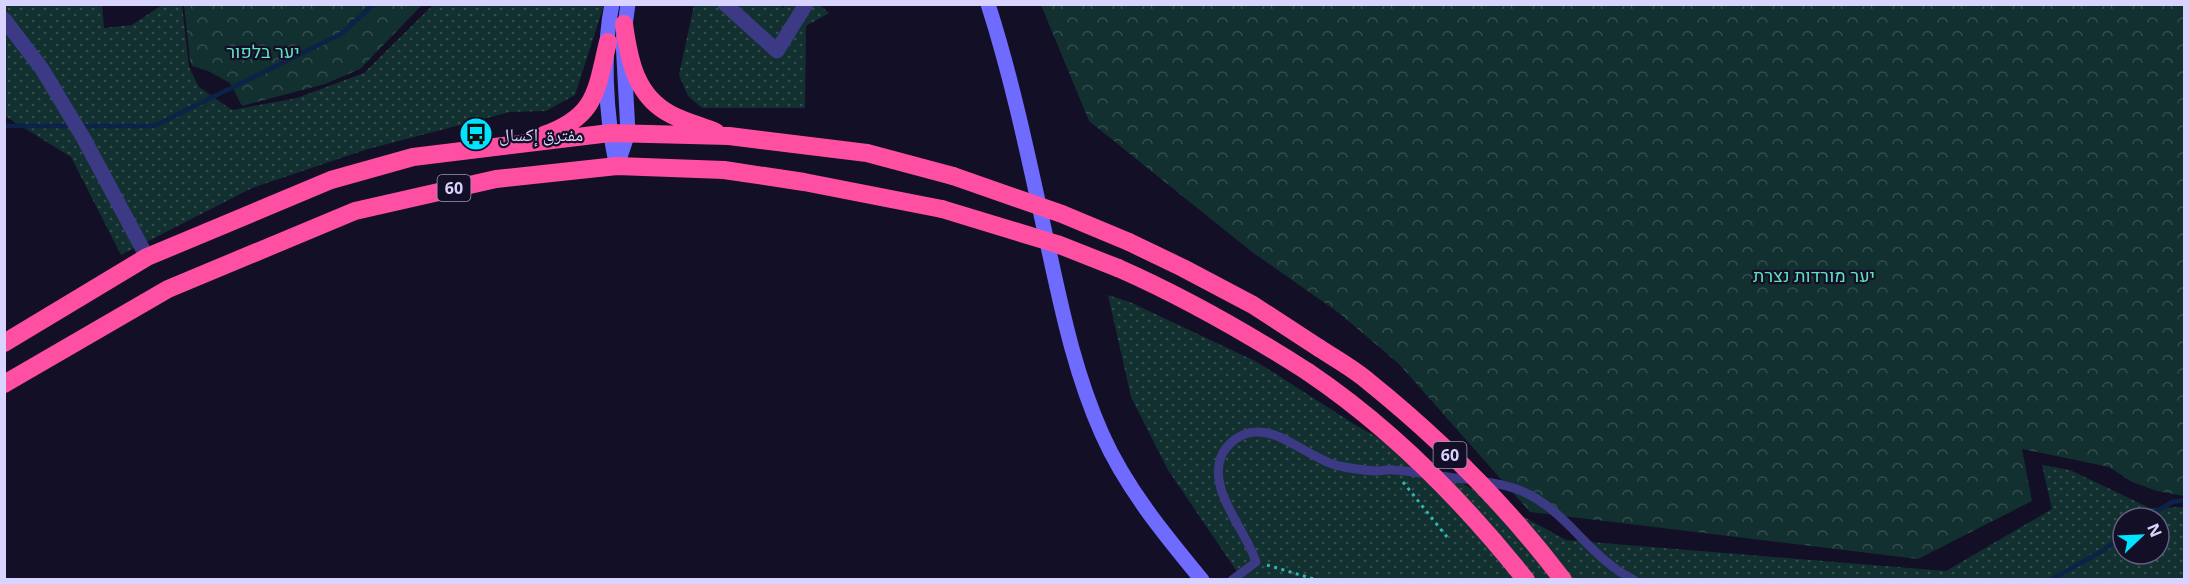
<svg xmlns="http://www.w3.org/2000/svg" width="2189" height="584" viewBox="0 0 2189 584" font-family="'Noto Sans','Noto Naskh Arabic',Heebo,sans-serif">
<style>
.grass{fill:url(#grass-dots);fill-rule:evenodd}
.forest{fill:url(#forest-crowns)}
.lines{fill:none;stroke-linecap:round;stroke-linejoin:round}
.stream{stroke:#0c2248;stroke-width:4.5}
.path{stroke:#2fb8b0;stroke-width:3;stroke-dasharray:3 4.5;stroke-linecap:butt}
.lane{stroke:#3d3a85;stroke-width:9}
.street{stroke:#3d3a85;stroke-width:15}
.secondary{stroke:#6f6bff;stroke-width:15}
.highway{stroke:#ff4fa3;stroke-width:18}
.highway-bridge{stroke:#ff4fa3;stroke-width:18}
.labels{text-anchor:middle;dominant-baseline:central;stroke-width:4.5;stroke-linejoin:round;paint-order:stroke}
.shield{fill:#130f26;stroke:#9e99be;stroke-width:1.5}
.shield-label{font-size:16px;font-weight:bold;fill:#d9d4ff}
.park-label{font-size:18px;fill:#5fe0c0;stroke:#130f26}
.poi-label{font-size:18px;fill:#d9d4ff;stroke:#130f26;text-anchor:start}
</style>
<defs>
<pattern id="grass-dots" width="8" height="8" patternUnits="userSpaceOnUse" patternTransform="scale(1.5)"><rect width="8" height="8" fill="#12302f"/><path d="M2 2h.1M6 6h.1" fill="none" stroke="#344d4e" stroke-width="1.8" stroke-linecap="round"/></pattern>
<pattern id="forest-crowns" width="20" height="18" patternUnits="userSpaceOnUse" patternTransform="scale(1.5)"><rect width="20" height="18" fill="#12302f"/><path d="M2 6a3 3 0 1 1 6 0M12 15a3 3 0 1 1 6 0" fill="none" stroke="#344d4e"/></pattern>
</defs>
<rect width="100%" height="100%" fill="#130f26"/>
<path class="grass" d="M779,4L783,8L786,5H820L829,13L806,26L805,108H702L688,96L679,75L694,5Z
M4,5H102L104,28L132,25L162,5H182L189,67L199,87L232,110L297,98L364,73L433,5H604L575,95L546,111L510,112L368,149L252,188L121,255L71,157L5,116Z
M1108,295L1132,303L1257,362L1357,426L1566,540L1946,571L2052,509L2042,465L2070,470L2150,508L2184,507V579H1242L1168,470L1131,397ZM2123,518H2159V554H2123Z"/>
<path class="forest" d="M184,5V4L422,5L360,69L325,84L242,106L230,83L208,71L192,66L190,60Z
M1041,5H2184V496L2157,491L2132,482L2109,467L2022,449L2032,501L1918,559L1530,512L1399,364L1339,313L1252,252L1089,121Z"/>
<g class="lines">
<path class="stream" d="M4,126H71
M79,126H154L341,34L374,4
M2145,518L2172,502L2184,500
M2050,580L2104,550L2123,535"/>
<path class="path" d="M1403,482L1447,537
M1267,565L1317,580"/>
<path class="lane" d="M1232,580L1256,562C1246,530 1208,491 1221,457C1226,444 1241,432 1256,432C1280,430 1309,457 1335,465C1348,468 1362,470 1376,471C1382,471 1388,469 1394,470C1412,471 1430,475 1448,477C1476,481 1507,482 1532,496C1571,518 1593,560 1634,580"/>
<path class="street" d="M725,4L777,51L806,4
M4,19L42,69L84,139L147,257"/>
<path class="secondary" d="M612,4C602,54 606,115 616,163
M988,4C1015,88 1032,175 1051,260C1064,320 1077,378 1102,434C1126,488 1164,534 1202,580
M617,166L628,133L623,40L628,4"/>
<path class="highway" d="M624,24C629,61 636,97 672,115C686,122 701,126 716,132
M544,135C597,116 596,91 608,42
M1129,242L1183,268L1253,305L1319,348
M1118,268C1184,297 1247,333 1308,372
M4,343L147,257L331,180L413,157L610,133L729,136L867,153L953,176
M4,384L168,289L355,211L496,179L617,166L724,170L804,182L942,209"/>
<path class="highway-bridge" d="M953,176L1062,214L1129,242
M942,209L1057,244L1118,268
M1319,348C1336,359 1354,369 1369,382C1441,440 1507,506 1563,580
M1308,372C1391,428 1464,502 1526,580"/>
</g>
<defs>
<g id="bus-disc" transform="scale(1.725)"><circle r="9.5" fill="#00e5ff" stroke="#130f26"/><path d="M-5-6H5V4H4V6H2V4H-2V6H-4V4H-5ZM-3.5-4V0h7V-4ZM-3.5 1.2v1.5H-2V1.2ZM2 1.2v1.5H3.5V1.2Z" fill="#111"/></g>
</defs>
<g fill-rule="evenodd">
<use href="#bus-disc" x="476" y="134"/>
</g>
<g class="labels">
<g class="shield">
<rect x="437.5" y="175" width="33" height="26" rx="4.5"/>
<rect x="1433.5" y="442" width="33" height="26" rx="4.5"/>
</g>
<g class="shield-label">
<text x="454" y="188">60</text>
<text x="1450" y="455">60</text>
</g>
<g class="park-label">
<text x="263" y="51">יער בלפור</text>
<text x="1814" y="275">יער מורדות נצרת</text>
</g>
<g class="poi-label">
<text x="499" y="134">مفترق إكسال</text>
</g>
</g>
<rect width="2189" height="584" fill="none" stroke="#d9d4ff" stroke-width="12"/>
<g transform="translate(2141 536) rotate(67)"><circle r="28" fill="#130f26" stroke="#625e7d" stroke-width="1.5"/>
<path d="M0-4.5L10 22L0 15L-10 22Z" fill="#00e5ff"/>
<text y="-9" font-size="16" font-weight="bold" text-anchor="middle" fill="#d9d4ff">N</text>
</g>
</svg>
